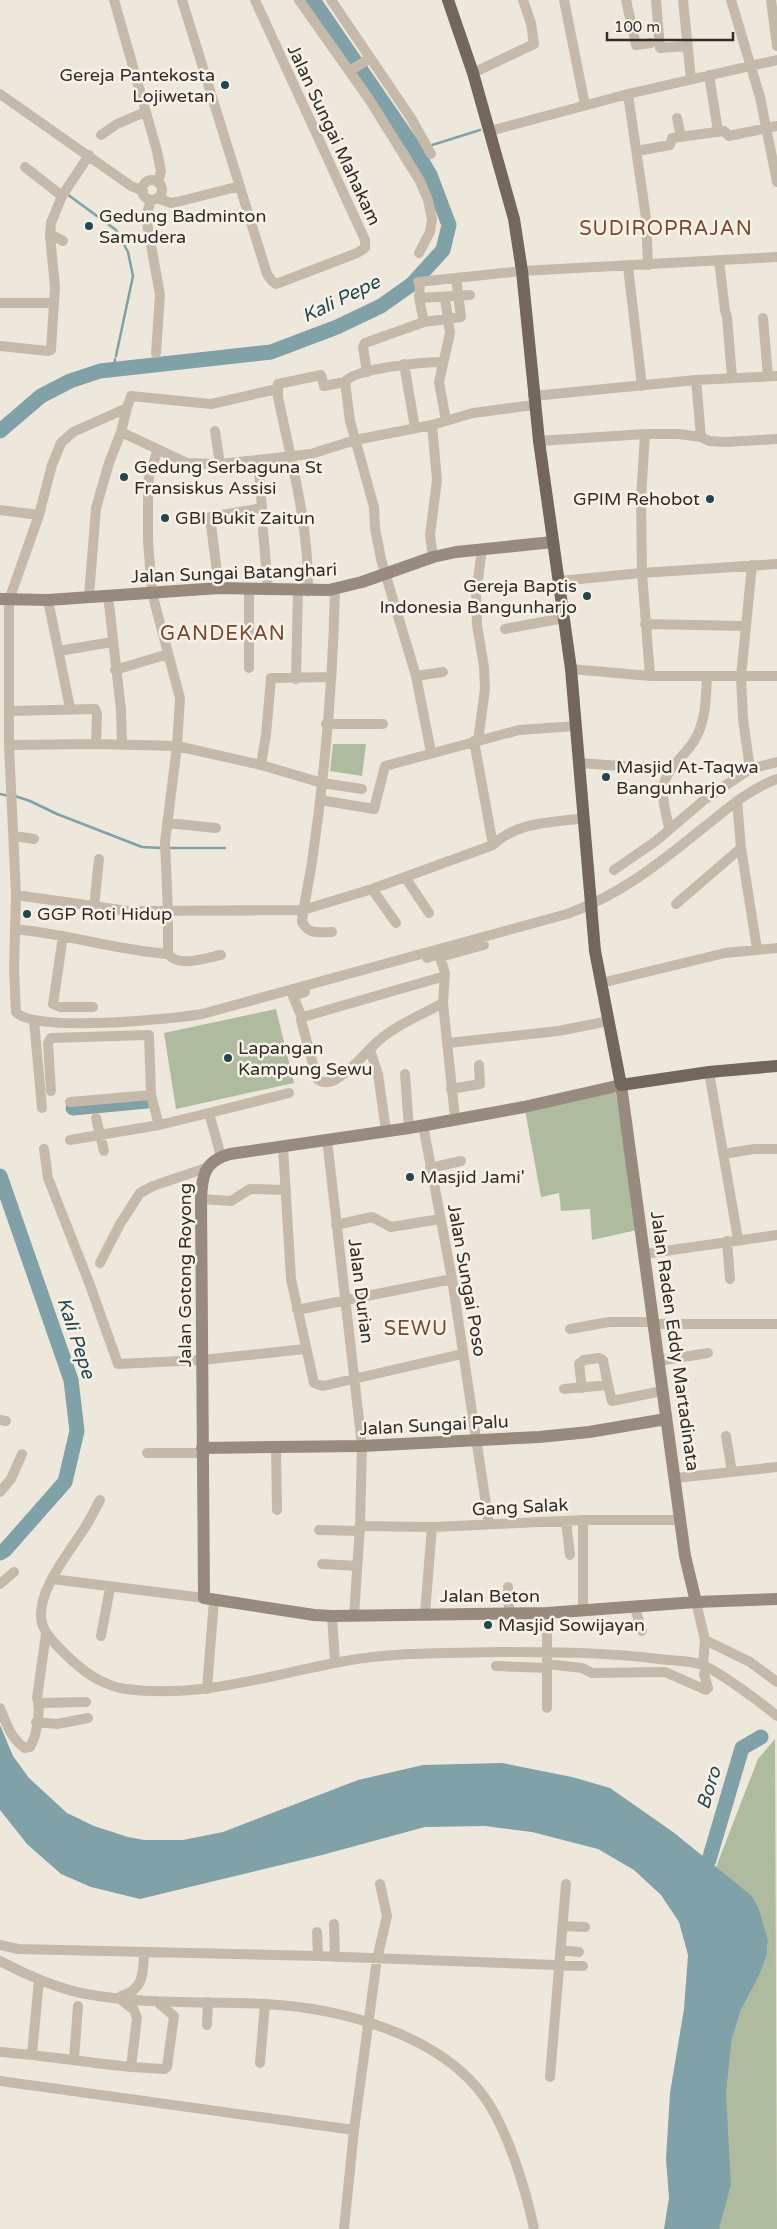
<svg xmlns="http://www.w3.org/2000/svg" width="777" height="2229" viewBox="0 0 777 2229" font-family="'Varela Round',sans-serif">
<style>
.green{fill:#aebb9e}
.water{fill:#7fa1a7}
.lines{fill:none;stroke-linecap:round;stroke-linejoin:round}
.stream{stroke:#7fa1a7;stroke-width:2.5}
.river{stroke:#7fa1a7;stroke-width:15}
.street{stroke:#c5baaa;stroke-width:10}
.secondary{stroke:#988a7c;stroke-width:12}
.primary{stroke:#73665b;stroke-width:12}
.poi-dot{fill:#24474f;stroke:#f7f2e8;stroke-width:2}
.labels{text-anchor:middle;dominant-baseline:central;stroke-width:5;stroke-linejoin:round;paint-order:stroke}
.poi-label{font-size:18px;fill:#332d28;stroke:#f7f2e8;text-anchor:start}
.street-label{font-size:18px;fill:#332d28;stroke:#f7f2e8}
.water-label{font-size:19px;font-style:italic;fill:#24474f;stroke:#f7f2e8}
.quarter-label{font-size:20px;letter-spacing:1px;fill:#77482c;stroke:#f7f2e8}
</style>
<rect width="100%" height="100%" fill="#eee8dc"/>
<path class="green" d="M333,744H366L362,776L330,771Z
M276,1009L294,1083L176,1109L164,1033Z
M615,1089L637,1230L592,1240L590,1209L561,1211L559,1193L541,1197L525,1110Z
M775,1739L777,2229H719L726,2095L732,2039L741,2010L759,1976L767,1955L768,1940L751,1895L716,1867L758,1759Z"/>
<path class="water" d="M0,1725L13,1756L29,1778L67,1813L94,1826L128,1837L144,1840H183L223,1832L358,1780L423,1765L502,1763L572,1777L610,1788L673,1832L751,1895L758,1907L768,1940L767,1955L759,1976L741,2010L732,2039L726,2095L731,2184L719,2229H664L669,2198L666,2159L670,2093L684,2009L688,1955L679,1922L661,1895L634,1870L598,1849L532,1832L485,1826L425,1827L322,1855L140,1899L91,1887L61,1874L27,1844L0,1810Z"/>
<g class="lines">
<path class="stream" d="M429,146L480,130
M417,152L424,148
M67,194L116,230L128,252L133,276L116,356
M100,371L114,368L115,359
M0,794L9,796
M15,796L30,801L57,814L142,847L161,848
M167,848H225"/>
<path class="river" d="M0,431L41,396L70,381L100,371L271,352L337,327L381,306L412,284L443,250L449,225L430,175L415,149L313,0
M73,1108L147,1101
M0,1176L71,1380L77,1431L65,1482L5,1550L0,1553
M709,1860L742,1748L761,1737"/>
<path class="street" d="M114,0L157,151L161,171L158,183
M182,0L267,274L272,281L276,284L357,253L365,248V240L255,0
M299,0L369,99L420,181L428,200L432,219L430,232L419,253
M331,0L411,118L431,154
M564,0L585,105
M626,0L636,45L651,43
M656,0L660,48L687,46
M683,0L691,79
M731,0L760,97L777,182
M771,0L777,46
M350,71L370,58
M473,73L534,44L531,23L523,0
M709,75L718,131
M0,94L131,186L143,191
M628,94L646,218L648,265
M677,118L681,137
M490,131L628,94L777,60
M101,135L117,124L145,112
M637,151L670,145L672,138L724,131L729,136L777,126
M25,167L62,196
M142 190a10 10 0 1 1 20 0a10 10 0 1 1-20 0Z
M157,198L171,203L177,202L240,186
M151,200L146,217L160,295L156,353
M50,234L63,241
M719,260L725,311L727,317L732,377
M628,267L642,386
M418,282L522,271L777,257
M420,282L419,298L424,322
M419,298L470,295
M445,298L450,333L439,382L446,421
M0,303H54
M763,318L768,376
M0,346L48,351L51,350L55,287L50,236L51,223L62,196L89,155
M404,364L415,428
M367,372L363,347L365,343L424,322L461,317L456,278
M696,380L701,437
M345,382L350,421L374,507L375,528L381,559L416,676L431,752
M277,389L211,404L131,396L127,408L73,432L61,443L52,465L39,515L9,600V745L16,895L14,970L16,1012C32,1033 174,1019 202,1014L567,914C619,896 661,862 703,828C726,810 749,789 777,779
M533,396L696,380L777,376
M432,425L437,480L430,535L433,557
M215,431L220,464
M121,432L187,463L220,464L311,454L355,440L432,425L473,413L534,405
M645,434L641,498L642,573L650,676H777
M539,441L645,434H679L701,437L709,441L726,442L777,439
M158,449L149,477L148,493V540L152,593L180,698L177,746L165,842L168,912V954
M0,510L39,515
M263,530L268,589
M752,565L741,677L743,719L750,769L777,762
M559,581L642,573L777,564
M219,588L210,517L262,508L258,461
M308,591C309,525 291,460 278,397V384L321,375L324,386L345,382C354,368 425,362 443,362
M108,595L121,710L122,744
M89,596L96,508L109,463L121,432L127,408
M48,600L70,708
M645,624L745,626
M505,629L564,618
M59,651L112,642
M249,668V588
M571,669L650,676
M115,670L168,654
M416,676L443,672
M296,679L298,590
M10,711L95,709L97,714L96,744
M326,724H383
M474,741L493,845
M478,741L485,689L484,667L477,625L476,594L482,549
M9,745L96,744L177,746L261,765L322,783L362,789
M579,763L648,768
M261,765L266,735L271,678L331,677
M320,800L374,809L385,766L519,730L576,726
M737,801L741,848L757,949
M167,823L216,828
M669,828C667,816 662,802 663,789C665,769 684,757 694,741C706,722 706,698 707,676
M14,836L34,839
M614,870L656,841L704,800L750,769
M405,877L429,913
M372,889L396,923
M16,895L128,911L303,910L372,889L493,845C518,821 551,823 584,818
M676,904L741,848
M94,907L99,859
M15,929C67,934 116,950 168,954C179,968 205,958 221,955
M332,932C318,932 309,935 302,922C304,902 309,882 312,862C325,773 333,679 335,589
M63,936L53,1004L60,1007H93
M440,957L445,973L443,1003L455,1118
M427,958L435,955L440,957L484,945
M601,983L725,953L777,948
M443,1003C421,1015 396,1025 377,1042C364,1054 353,1069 338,1078C331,1083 324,1084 317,1079L301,1020L303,1017L445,976
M302,1018L293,996L305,992
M34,1021L42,1108
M448,1043L558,1031L609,1021
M370,1050L378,1074L386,1131
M709,1072L738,1239
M405,1074L409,1128
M451,1089L480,1084L479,1065
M51,1091L48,1043L51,1038L149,1035L151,1095L159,1125
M70,1102L151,1095
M209,1113L289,1093
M96,1118L104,1151
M423,1125L452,1279L489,1524
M327,1139L362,1446L360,1526L354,1616
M70,1140L159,1125L209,1113L221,1156
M283,1147L291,1279L314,1383L323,1386L462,1354
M44,1149L48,1178L90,1285L118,1364L202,1360L305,1349
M723,1154L754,1149H777
M430,1168L461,1161
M201,1199L231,1201L250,1189L286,1190
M336,1225L372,1217L391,1227L440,1219
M727,1241L730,1279
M644,1254L777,1235
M100,1263L120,1224L140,1193L153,1186L206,1168
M297,1310L452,1279
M653,1324H777
M570,1329L609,1322H652
M658,1361L708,1353
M582,1388L579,1364L584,1360L599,1358L603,1360L608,1385
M564,1389L608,1385L612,1401L662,1391
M0,1420L6,1421
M726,1436L732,1472
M276,1448L277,1510
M147,1453H202
M676,1478L777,1467
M0,1492L11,1479L22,1454
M100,1500C94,1511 89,1522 82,1532C67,1555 35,1594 42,1623C45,1638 79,1668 92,1676C101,1682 116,1688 126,1689C201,1699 273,1674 345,1661C396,1652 446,1653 498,1652C552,1652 605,1652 659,1659C673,1661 692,1660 705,1666C725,1676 759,1701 777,1716
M583,1520V1610
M566,1521L570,1555
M360,1526L432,1527L583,1520H681
M319,1530L360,1531
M322,1564L357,1566
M52,1579L204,1598
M0,1584L14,1572
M508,1587L509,1614
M696,1602L705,1640L703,1665
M635,1608L642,1631
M425,1613L432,1527
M547,1613V1708
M332,1616L335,1663
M101,1636L110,1588
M705,1640L750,1662L777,1682
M547,1664L582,1668L592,1673L665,1672L706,1690L708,1688L704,1674L707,1667
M496,1666L546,1668
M207,1689L214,1600
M39,1703L86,1702
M0,1708C6,1723 11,1739 25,1748L30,1747C37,1736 41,1710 37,1698L46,1634
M36,1722L57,1724L88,1718
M334,1924L335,1957
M562,1926L585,1927
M317,1932L318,1956
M0,1945L18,1949L318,1956L583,1966
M560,1950L579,1952
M0,1961C25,1974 53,1987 81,1993C141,2005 205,2001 266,2004C340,2008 440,2034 485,2098C508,2131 526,2190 534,2229
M121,1996C144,1990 143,1973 144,1953
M207,2025L208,2002
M0,2052C44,2055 87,2063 131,2067L137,2018L134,2010L119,1998
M32,2054L39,1980
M74,2059L78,2006
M260,2063L265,2004
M131,2067L164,2069L167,2067L174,2016L156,2001
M550,2077L566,1884
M0,2081L354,2130
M344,2229L354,2130L377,1959L387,1916L380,1884"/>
<path class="secondary" d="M0,599L48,600L219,588L329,590L362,582L433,557L456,552L553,542
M202,1448L362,1446L539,1437L589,1432L666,1419
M696,1602L685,1556L621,1085L524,1107L409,1128L230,1154C204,1161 202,1176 201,1199L204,1598L314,1615L332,1616L547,1613L696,1602L777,1599"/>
<path class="primary" d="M448,0L473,73L514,219L522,271L539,441L571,669L595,951L621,1085L709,1072L777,1066"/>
</g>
<g class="poi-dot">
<circle cx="225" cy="85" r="5"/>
<circle cx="89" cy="226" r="5"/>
<circle cx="124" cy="477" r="5"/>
<circle cx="710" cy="499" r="5"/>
<circle cx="165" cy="518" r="5"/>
<circle cx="587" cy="596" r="5"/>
<circle cx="606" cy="777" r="5"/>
<circle cx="27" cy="914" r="5"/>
<circle cx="228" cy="1058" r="5"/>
<circle cx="410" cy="1177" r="5"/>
<circle cx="488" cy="1625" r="5"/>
</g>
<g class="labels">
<g class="poi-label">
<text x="215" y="75" text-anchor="end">Gereja Pantekosta<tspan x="215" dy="21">Lojiwetan</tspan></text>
<text x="99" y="216">Gedung Badminton<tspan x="99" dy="21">Samudera</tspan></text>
<text x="134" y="467">Gedung Serbaguna St<tspan x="134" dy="21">Fransiskus Assisi</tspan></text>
<text x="700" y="499" text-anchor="end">GPIM Rehobot</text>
<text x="175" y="518">GBI Bukit Zaitun</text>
<text x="577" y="586" text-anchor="end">Gereja Baptis<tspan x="577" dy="21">Indonesia Bangunharjo</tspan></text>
<text x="616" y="767">Masjid At-Taqwa<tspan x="616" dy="21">Bangunharjo</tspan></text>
<text x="37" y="914">GGP Roti Hidup</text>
<text x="238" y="1048">Lapangan<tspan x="238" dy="21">Kampung Sewu</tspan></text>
<text x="420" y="1177">Masjid Jami'</text>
<text x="498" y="1625">Masjid Sowijayan</text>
</g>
<g class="street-label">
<text transform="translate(334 135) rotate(65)">Jalan Sungai Mahakam</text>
<text transform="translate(234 573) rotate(-2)">Jalan Sungai Batanghari</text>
<text transform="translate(185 1275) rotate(-90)">Jalan Gotong Royong</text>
<text transform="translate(467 1280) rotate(80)">Jalan Sungai Poso</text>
<text transform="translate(361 1291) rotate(83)">Jalan Durian</text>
<text transform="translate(675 1341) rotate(82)">Jalan Raden Eddy Martadinata</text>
<text transform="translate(434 1425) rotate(-3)">Jalan Sungai Palu</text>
<text transform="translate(520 1507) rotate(-3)">Gang Salak</text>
<text x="490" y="1596">Jalan Beton</text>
</g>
<g class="water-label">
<text transform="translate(341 299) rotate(-26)">Kali Pepe</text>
<text transform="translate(76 1338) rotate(72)">Kali Pepe</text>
<text transform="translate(709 1788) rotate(-73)">Boro</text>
</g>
<g class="quarter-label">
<text x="666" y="229">SUDIROPRAJAN</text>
<text x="223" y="634">GANDEKAN</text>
<text x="416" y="1329">SEWU</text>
</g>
</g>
<path d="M607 32v8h126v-8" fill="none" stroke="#332d28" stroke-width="2.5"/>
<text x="614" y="32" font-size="15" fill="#332d28" stroke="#f7f2e8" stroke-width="4" paint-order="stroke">100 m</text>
</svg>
